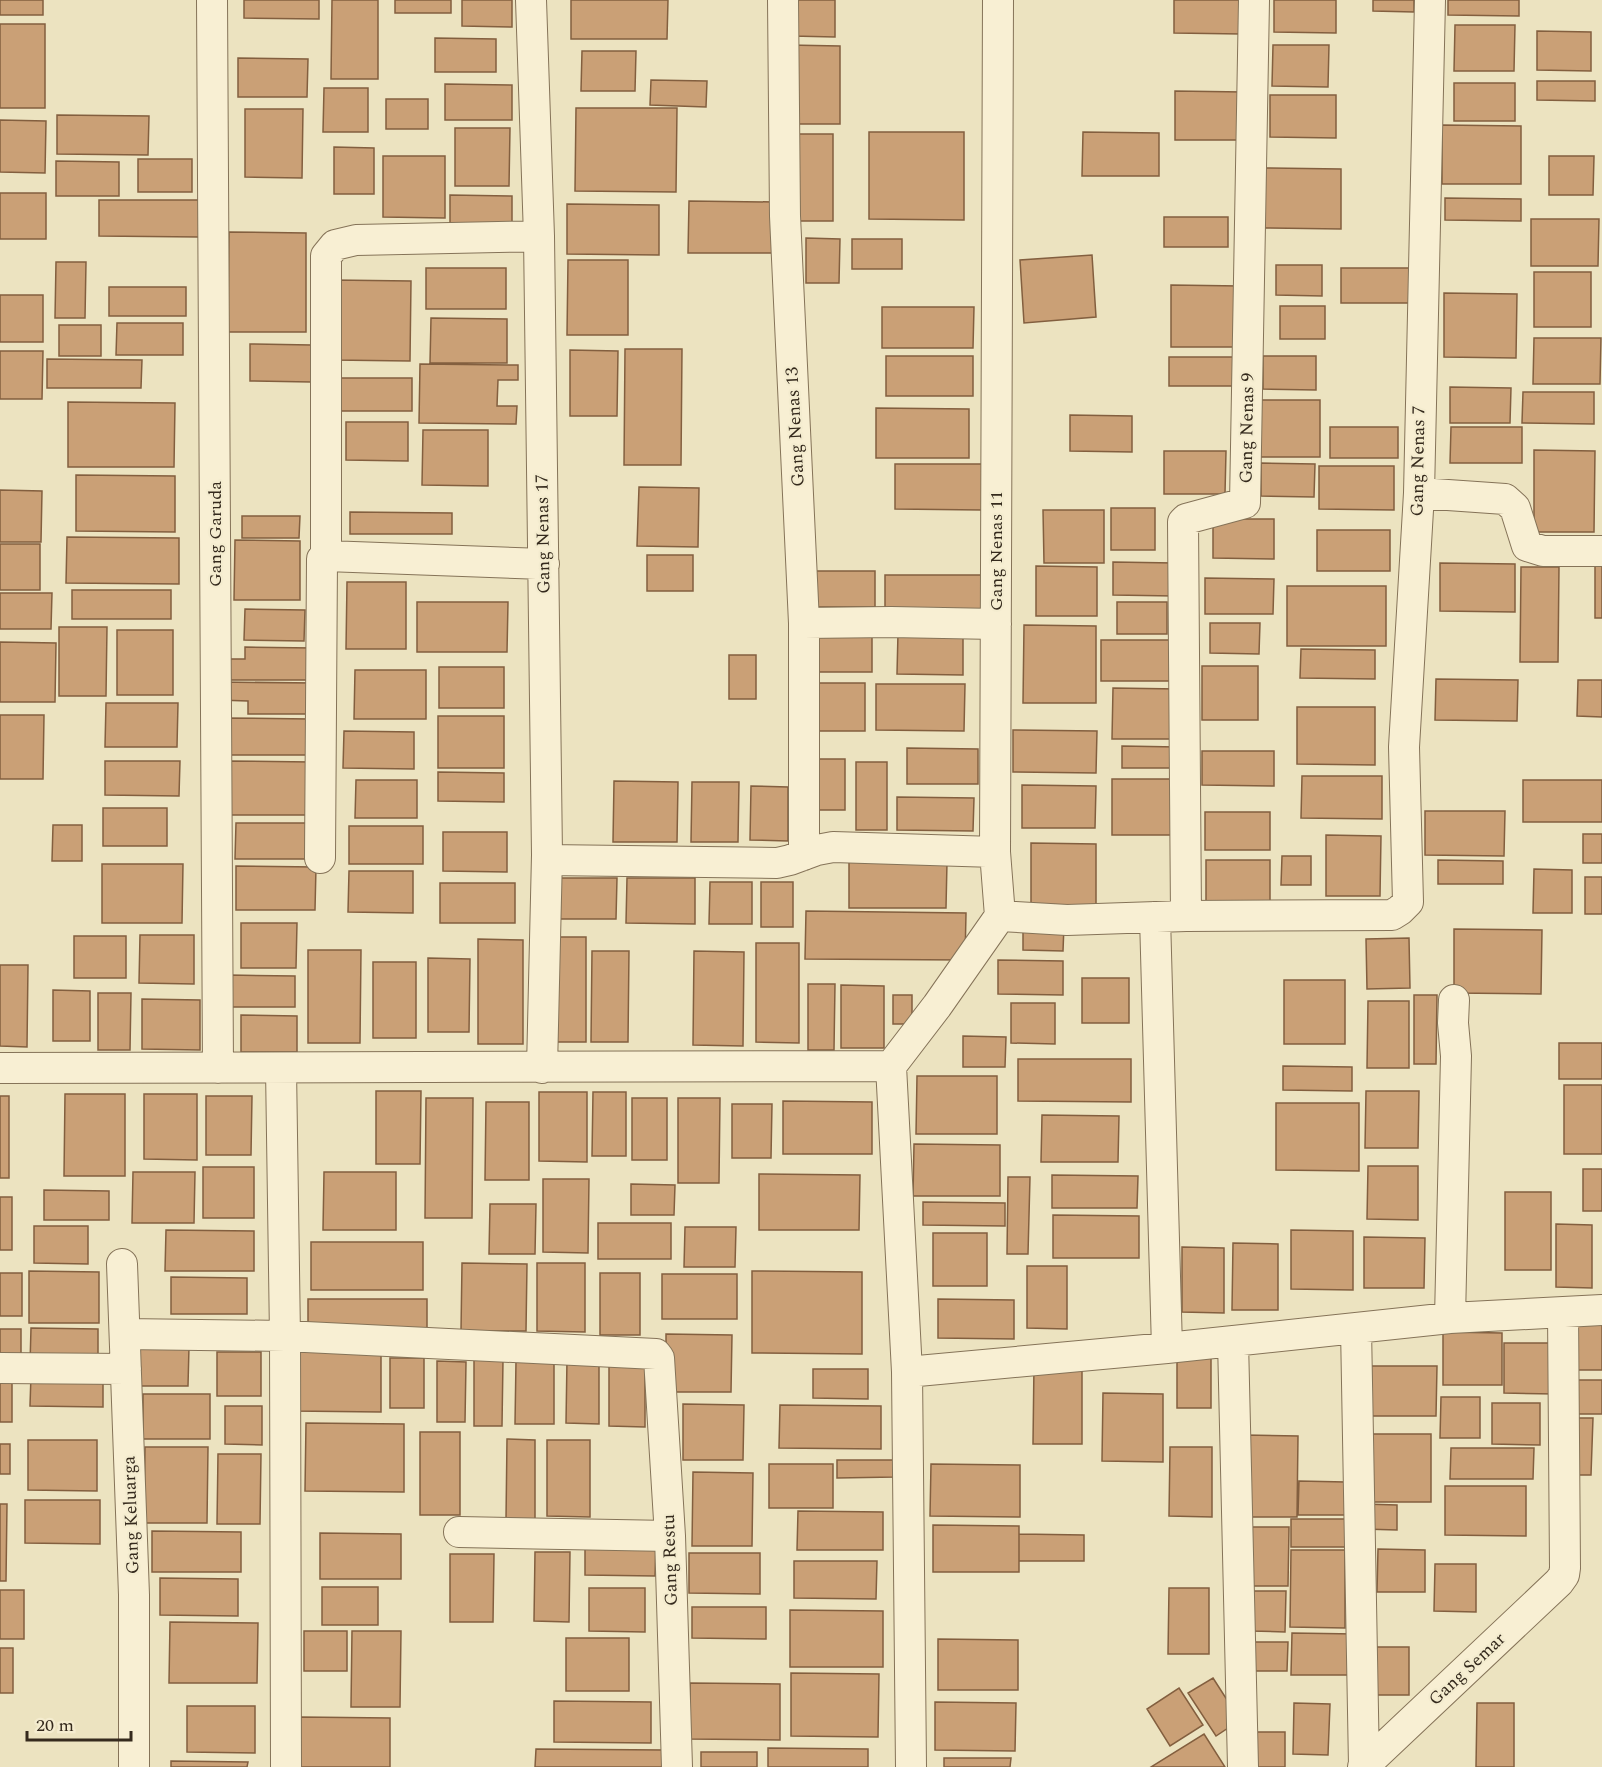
<svg xmlns="http://www.w3.org/2000/svg" width="1602" height="1767" viewBox="0 0 1602 1767" font-family="Spectral,serif">
<style>
.building{fill:#caa076;stroke:#835f3f;stroke-width:1.5}
.lines{fill:none;stroke-linecap:round;stroke-linejoin:round}
.minor-casing{stroke:#857358;stroke-width:32}
.minor{stroke:#f8efd3;stroke-width:30}
.labels{text-anchor:middle;dominant-baseline:central;stroke-width:4.5;stroke-linejoin:round;paint-order:stroke}
.street-label{font-size:18px;fill:#352a1d;stroke:#f4eccf}
</style>
<rect width="100%" height="100%" fill="#ece3c0"/>
<path class="building" d="M0,0H43V15H0Z
M244,0H319V19L244,18Z
M332,0H378V79H331Z
M395,0H451V13H395Z
M462,0H512V27L462,26Z
M571,0H668L667,39H571Z
M793,0H835V37L792,36Z
M1174,0H1241V34L1174,33Z
M1274,0H1336V33L1274,32Z
M1373,0H1414V12L1373,11Z
M1448,0H1519V16L1448,15Z
M0,24H45V108H0Z
M1455,25H1515L1514,71H1454Z
M1537,31L1591,32V71L1537,70Z
M435,38L496,39V72H435Z
M788,45L840,46V124H788Z
M1273,45H1329L1328,87L1272,86Z
M582,51H636L635,91H581Z
M238,58L308,59L307,97H238Z
M651,80L707,81L706,107L650,105Z
M1537,81H1595V101L1537,100Z
M1454,83H1515V121H1454Z
M445,84L512,85V120H445Z
M324,88H368V132H323Z
M1175,91L1243,92V140H1175Z
M1270,95H1336V138L1270,137Z
M386,99H428V129H386Z
M576,108H677L676,192L575,191Z
M245,109H303L302,178L245,177Z
M57,115L149,116L148,155L57,154Z
M0,120L46,121L45,173L0,172Z
M1442,125L1521,126V184H1442Z
M455,128H510L509,186H455Z
M869,132H964V220L869,219Z
M1083,132L1159,133V176H1082Z
M793,134H833V221H792Z
M334,147L374,148V194H334Z
M383,156H445V218L383,217Z
M1549,156H1594L1593,195H1549Z
M138,159H192V192H138Z
M56,161L119,162V196H56Z
M1265,168L1341,169V229L1265,228Z
M0,193H46V239H0Z
M450,195L512,196V226L450,225Z
M1445,198L1521,199V221L1445,220Z
M99,200H199V237L99,236Z
M689,201L774,202V253H688Z
M567,204L659,205V255L567,254Z
M1164,217H1228V247H1164Z
M1531,219H1599L1598,266H1531Z
M229,232L306,233V332H228Z
M806,238L840,239L839,283H806Z
M852,239H902V269H852Z
M1092,255L1096,317L1024,323L1020,260Z
M568,260H628V335H567Z
M56,262H86L85,318H55Z
M1276,265H1322V296L1276,295Z
M426,268H506V309H426Z
M1341,268H1410V303H1341Z
M1534,272H1591V327H1534Z
M333,280L411,281L410,361L333,360Z
M1171,285L1240,286V347H1171Z
M109,287H186V316H109Z
M1444,293L1517,294L1516,358L1444,357Z
M0,295H43V342H0Z
M1280,306H1325V339H1280Z
M882,307H974L973,348H882Z
M431,318L507,319V363H430Z
M117,323H183V355H116Z
M59,325H101V356H59Z
M1534,338H1601L1600,384H1533Z
M250,344L311,345V382L250,381Z
M625,349H682L681,465H624Z
M570,350L618,351L617,416H570Z
M0,351H43L42,399H0Z
M886,356H973V396H886Z
M1263,356H1316V390L1263,389Z
M1169,357H1234V386H1169Z
M47,359L142,360L141,388H47Z
M420,364L518,365V380H498L497,406H517L516,424L419,423Z
M339,378H412V411H339Z
M1450,387L1511,388L1510,423H1450Z
M1523,392H1594V424L1522,423Z
M1255,400H1320V457H1254Z
M68,402L175,403L174,467H68Z
M876,408L969,409V458H876Z
M1070,415L1132,416V452L1070,451Z
M346,422H408V461L346,460Z
M1330,427H1398V458H1330Z
M1451,427H1522V463H1450Z
M423,430H488V486L422,485Z
M1534,450L1595,451L1594,532H1534Z
M1164,451H1226L1225,494H1164Z
M1261,463L1315,464L1314,497L1261,496Z
M895,464H983L982,510L895,509Z
M1319,466H1394V510L1319,509Z
M76,475L175,476V532L76,531Z
M639,487L699,488L698,547L637,546Z
M0,490L42,491L41,542H0Z
M1111,508H1155V550H1111Z
M1043,510H1104V563H1044Z
M350,512L452,513V534H350Z
M242,516H300L299,538H242Z
M1213,519H1274V559L1213,558Z
M1317,530H1390V571H1317Z
M67,537L179,538V584L66,583Z
M235,540L300,541V600H234Z
M0,544H40V590H0Z
M647,555H693V591H647Z
M1113,562L1174,563V596L1113,595Z
M1440,563L1515,564V612L1440,611Z
M1595,565H1602V618H1595Z
M1036,566L1097,567V616H1036Z
M1521,567H1559L1558,662H1520Z
M809,571H875V607H808Z
M885,575H985V615H885Z
M1205,578L1274,579L1273,614H1205Z
M347,582H406V649H346Z
M1287,586H1386V646H1287Z
M72,590H171V619H72Z
M0,593H52L51,629H0Z
M417,602H508L507,652H417Z
M1117,602H1167V634H1117Z
M245,609L305,610L304,641L244,640Z
M1210,623H1260L1259,654L1210,653Z
M1024,625L1096,626V703H1023Z
M59,627H107L106,696H59Z
M117,630H173V695H117Z
M898,633L963,634V675L897,674Z
M814,634H872V672H814Z
M1101,640H1173L1172,681H1101Z
M0,642L56,643L55,702H0Z
M245,647L313,648V680H218V659H245Z
M1301,649L1375,650V679L1300,678Z
M729,655H756V699H729Z
M1202,666H1258V720H1202Z
M439,667H504V708H439Z
M355,670H426V719H354Z
M1436,679L1518,680L1517,721L1435,720Z
M1578,680H1602V717L1577,716Z
M218,682L314,683V714H248V701L218,700Z
M812,683H865V731H811Z
M876,684H965L964,731L876,730Z
M1113,688L1178,689V739H1112Z
M106,703H178L177,747H105Z
M1297,707H1375V765L1297,764Z
M0,715H44L43,779H0Z
M438,716H504V768H438Z
M224,718L310,719V755H224Z
M1013,730L1097,731L1096,773L1013,772Z
M344,731L414,732V769L343,768Z
M1122,746L1177,747V768H1122Z
M907,748L978,749V784H907Z
M1202,751H1274V786L1202,785Z
M813,759H845V810H813Z
M105,761H180L179,796L105,795Z
M229,761L311,762V815H229Z
M856,762H887V830H856Z
M438,772L504,773V802L438,801Z
M1302,776H1382V819L1301,818Z
M1112,779H1175L1174,835H1112Z
M356,780H417V818H355Z
M1523,780H1602V822H1523Z
M614,781L678,782L677,842H613Z
M692,782H739L738,842H691Z
M1022,785L1096,786L1095,828H1022Z
M751,786L788,787V841L750,840Z
M897,797L974,798L973,831L897,830Z
M103,808H167V846H103Z
M1425,811H1505L1504,856L1425,855Z
M1205,812H1270V850H1205Z
M236,823H311V859H235Z
M53,825H82V861H52Z
M349,826H423V864H349Z
M443,832H507V872L443,871Z
M1583,834H1602V863H1583Z
M1326,835L1381,836L1380,896H1326Z
M1031,843L1096,844V913L1031,912Z
M1282,856H1311V885H1281Z
M1206,860H1270V904L1206,903Z
M1438,860L1503,861V884H1438Z
M849,861L947,862L946,908H849Z
M102,864H183L182,923H102Z
M236,866L316,867L315,910H236Z
M1534,869L1572,870V913H1533Z
M349,871H413V913L348,912Z
M1585,877H1602V914H1585Z
M553,878H617L616,919H553Z
M627,878H695V924L626,923Z
M710,882H752V924H709Z
M761,882H793V927H761Z
M440,883H515V923H440Z
M806,911L966,913L965,960L805,959Z
M241,923H297L296,968H241Z
M1023,924L1064,925L1063,951L1023,950Z
M1454,929L1542,930L1541,994L1454,993Z
M140,935H194V984L139,983Z
M74,936H126V978H74Z
M548,937H586V1042H548Z
M1409,938L1410,988L1367,989L1366,939Z
M478,939L523,940V1044H478Z
M756,943H799V1043L756,1042Z
M308,950H361L360,1043H308Z
M592,951H629L628,1042H591Z
M694,951L744,952L743,1046L693,1045Z
M428,958L470,959L469,1032H428Z
M998,960L1063,961V995L998,994Z
M373,962H416V1038H373Z
M0,965H28L27,1047L0,1046Z
M229,975L295,976V1007H229Z
M1082,978H1129V1023H1082Z
M1284,980H1345V1044H1284Z
M808,984H835L834,1050H808Z
M841,985L884,986V1048H841Z
M53,990L90,991V1041H53Z
M98,993H131L130,1050H98Z
M893,995H912V1024H893Z
M1414,995H1437L1436,1064H1414Z
M142,999L200,1000V1050L142,1049Z
M1368,1001H1409V1068H1367Z
M1011,1003H1055V1044L1011,1043Z
M241,1015L297,1016V1052H241Z
M963,1036L1006,1037L1005,1067H963Z
M1559,1043H1602V1079H1559Z
M1018,1059H1131V1102L1018,1101Z
M1283,1066L1352,1067V1091L1283,1090Z
M917,1076H997V1134H916Z
M1564,1085H1602V1154H1564Z
M376,1091H421L420,1164H376Z
M1366,1091H1419L1418,1148H1365Z
M539,1092H587V1162L539,1161Z
M593,1092H626V1156H592Z
M65,1094H125V1176H64Z
M144,1094H197V1160L144,1159Z
M0,1096H9V1178H0Z
M206,1096H252L251,1155H206Z
M426,1098H473L472,1218H425Z
M632,1098H667V1160H632Z
M678,1098H720L719,1183H678Z
M783,1101L872,1102V1154H783Z
M486,1102H529V1180H485Z
M1276,1103H1359V1171L1276,1170Z
M732,1104H772L771,1158H732Z
M1042,1115L1119,1116L1118,1162H1041Z
M914,1144L1000,1145V1196H913Z
M1368,1166H1418V1220L1367,1219Z
M203,1167H254V1218H203Z
M1583,1169H1602V1211H1583Z
M133,1172H195L194,1223H132Z
M324,1172H396V1230H323Z
M759,1174L860,1175L859,1230H759Z
M1052,1175L1138,1176L1137,1208H1052Z
M1008,1177H1030L1028,1254H1007Z
M543,1179H589L588,1253L543,1252Z
M631,1184L675,1185L674,1215H631Z
M44,1190L109,1191V1220H44Z
M1505,1192H1551V1270H1505Z
M0,1197H12V1250H0Z
M923,1202L1005,1203V1226L923,1225Z
M490,1204H536L535,1254H489Z
M1053,1215L1139,1216V1258H1053Z
M598,1223H671V1259H598Z
M1556,1224L1592,1225V1288L1556,1287Z
M34,1226H88V1264L34,1263Z
M685,1227H736L735,1267H684Z
M166,1230L254,1231V1271H165Z
M1291,1230L1353,1231V1290L1291,1289Z
M933,1233H987V1286H933Z
M1364,1237L1425,1238L1424,1288H1364Z
M311,1242H423V1290H311Z
M1233,1243L1278,1244V1310H1232Z
M1182,1247L1224,1248V1313L1182,1312Z
M462,1263L527,1264L526,1331H461Z
M537,1263H585V1332L537,1331Z
M1027,1266H1067V1329L1027,1328Z
M29,1271L99,1272V1323H29Z
M752,1271L862,1272V1354L752,1353Z
M0,1273H22V1316H0Z
M600,1273H640V1335H600Z
M662,1274H737V1319H662Z
M171,1277L247,1278V1314H171Z
M308,1299H427V1331H308Z
M938,1299L1014,1300V1339L938,1338Z
M1570,1322H1602V1370H1570Z
M31,1328L98,1329V1364H30Z
M0,1329H21V1363H0Z
M1443,1332L1502,1333V1385H1443Z
M666,1334L732,1335L731,1392H666Z
M1504,1343H1555V1394L1504,1393Z
M140,1347H189L188,1386H140Z
M292,1347H381V1412L292,1411Z
M217,1352H261V1396H217Z
M1177,1355H1211V1408H1177Z
M390,1358H424V1408H390Z
M474,1359L503,1360L502,1426H474Z
M567,1359L599,1360V1424L566,1423Z
M437,1361L466,1362L465,1422H437Z
M516,1361H554V1424H515Z
M609,1362H645V1427L609,1426Z
M1034,1364H1082V1444H1033Z
M1364,1366H1437L1436,1416H1364Z
M813,1369H868V1399L813,1398Z
M31,1375H103V1407L30,1406Z
M0,1377H12V1422H0Z
M1574,1380H1602V1414H1573Z
M1103,1393L1163,1394V1462L1102,1461Z
M143,1394H210V1439H143Z
M1441,1397H1480V1438H1440Z
M1492,1403H1540V1445L1492,1444Z
M683,1404L744,1405L743,1460H683Z
M780,1405L881,1406V1449L779,1448Z
M225,1406H262V1445L225,1444Z
M1567,1418H1593L1591,1475H1565Z
M306,1423L404,1424V1492L305,1491Z
M420,1432H460V1515H420Z
M1364,1434H1431V1502H1364Z
M1244,1435L1298,1436L1297,1517H1243Z
M507,1439L535,1440V1520H506Z
M28,1440H97V1491L28,1490Z
M547,1440H590V1517L547,1516Z
M0,1444H10V1474H0Z
M145,1447H208L207,1523H144Z
M1170,1447H1212V1517L1169,1516Z
M1451,1448H1534L1533,1479H1450Z
M218,1454H261L260,1524H217Z
M837,1460H894L895,1477L837,1478Z
M769,1464H833V1508H769Z
M931,1464L1020,1465V1517L930,1516Z
M693,1472L753,1473L752,1546H692Z
M1299,1481L1345,1482V1515H1298Z
M1445,1486H1526V1536L1445,1535Z
M25,1500H100V1544L25,1543Z
M0,1504H7L6,1581H0Z
M1363,1504L1397,1505V1530L1363,1529Z
M798,1511L883,1512V1550H797Z
M1291,1519H1346V1547H1291Z
M933,1525L1019,1526V1572H933Z
M1245,1527H1289L1288,1586H1245Z
M152,1531L241,1532V1572H152Z
M320,1533L401,1534V1579H320Z
M1019,1534L1084,1535V1561H1019Z
M585,1546H656L655,1576L585,1575Z
M1378,1549L1425,1550V1592H1377Z
M1291,1550H1345V1628L1290,1627Z
M535,1552H570L569,1622L534,1621Z
M689,1553H760V1594L689,1593Z
M450,1554H494L493,1622H450Z
M794,1561H877L876,1599L794,1598Z
M1435,1564H1476V1612L1434,1611Z
M160,1578L238,1579V1616L160,1615Z
M322,1587H378V1625H322Z
M589,1588H645V1632L589,1631Z
M1169,1588H1209V1654H1168Z
M0,1590H24V1639H0Z
M1251,1591H1286L1285,1632L1251,1631Z
M692,1607H766V1639L692,1638Z
M790,1610L883,1611V1667H790Z
M170,1622L258,1623L257,1683H169Z
M304,1631H347V1671H304Z
M352,1631H401L400,1707H351Z
M1292,1633L1355,1634V1675H1291Z
M566,1638H629V1691H566Z
M938,1639L1018,1640V1690H938Z
M1248,1642H1288L1287,1671H1248Z
M1371,1647H1409V1695H1371Z
M0,1648H13V1693H0Z
M791,1673L879,1674L878,1737L791,1736Z
M1213,1678L1240,1720L1216,1736L1188,1693Z
M690,1683L780,1684V1740L690,1739Z
M1179,1688L1203,1725L1170,1746L1147,1709Z
M554,1701L651,1702V1743L554,1742Z
M935,1702L1016,1703L1015,1751L935,1750Z
M1294,1703L1330,1704L1328,1755L1293,1754Z
M1477,1703H1514V1767H1476Z
M187,1706H255V1753L187,1752Z
M300,1717L390,1718V1767H299Z
M1251,1732H1285V1767H1250Z
M1204,1734L1225,1767H1151Z
M768,1748L868,1749V1767H768Z
M536,1749L664,1750V1767H535Z
M701,1752H757V1767H701Z
M944,1758H1011L1010,1767H944Z
M171,1761L248,1762L247,1767H171Z"/>
<g class="lines">
<g class="minor-casing">
<path id="minor" d="M212,0L218,1068
M531,0L539,236L547,855L542,1068
M783,0L785,216L804,623V855
M1419,493L1505,499L1515,508L1527,546L1543,551H1602
M326,556V256L335,245L356,240L539,236
M804,623L891,622L996,624
M320,858L322,559L326,556L544,564
M547,860L777,863L790,860L817,850L833,847L995,852
M1000,916L1067,920L1186,916L1392,915L1400,910L1408,902L1404,747L1419,493L1430,0
M1186,916L1183,522L1186,519L1245,503L1254,0
M1155,917L1167,1348
M891,1066L937,1006L1000,916L995,852L998,0
M0,1068L891,1066L907,1372L1167,1348L1450,1318L1602,1310
M281,1068L285,1336L286,1767
M122,1264L134,1595V1767
M1450,1318L1456,1056L1453,1023L1454,1000
M1356,1328L1364,1766
M125,1334L285,1336L656,1354L659,1358L670,1536L677,1767
M1233,1341L1243,1767
M0,1368L126,1369
M907,1372L911,1767
M459,1532L670,1536
M1363,1767L1559,1582L1564,1575L1565,1568L1563,1312"/>
</g>
<use href="#minor" class="minor"/>
</g>
<g class="labels">
<g class="street-label">
<text transform="translate(795 427) rotate(-93)">Gang Nenas 13</text>
<text transform="translate(1247 428) rotate(-89)">Gang Nenas 9</text>
<text transform="translate(1418 461) rotate(-89)">Gang Nenas 7</text>
<text transform="translate(215 534) rotate(-90)">Gang Garuda</text>
<text transform="translate(543 534) rotate(-91)">Gang Nenas 17</text>
<text transform="translate(996 551) rotate(-90)">Gang Nenas 11</text>
<text transform="translate(131 1515) rotate(-92)">Gang Keluarga</text>
<text transform="translate(670 1560) rotate(-92)">Gang Restu</text>
<text transform="translate(1467 1669) rotate(-43)">Gang Semar</text>
</g>
</g>
<path d="M27 1731v9h104v-9" fill="none" stroke="#352a1d" stroke-width="3"/>
<text x="36" y="1731" font-size="18" fill="#352a1d" stroke="#f4eccf" stroke-width="4.5" paint-order="stroke">20 m</text>
</svg>
